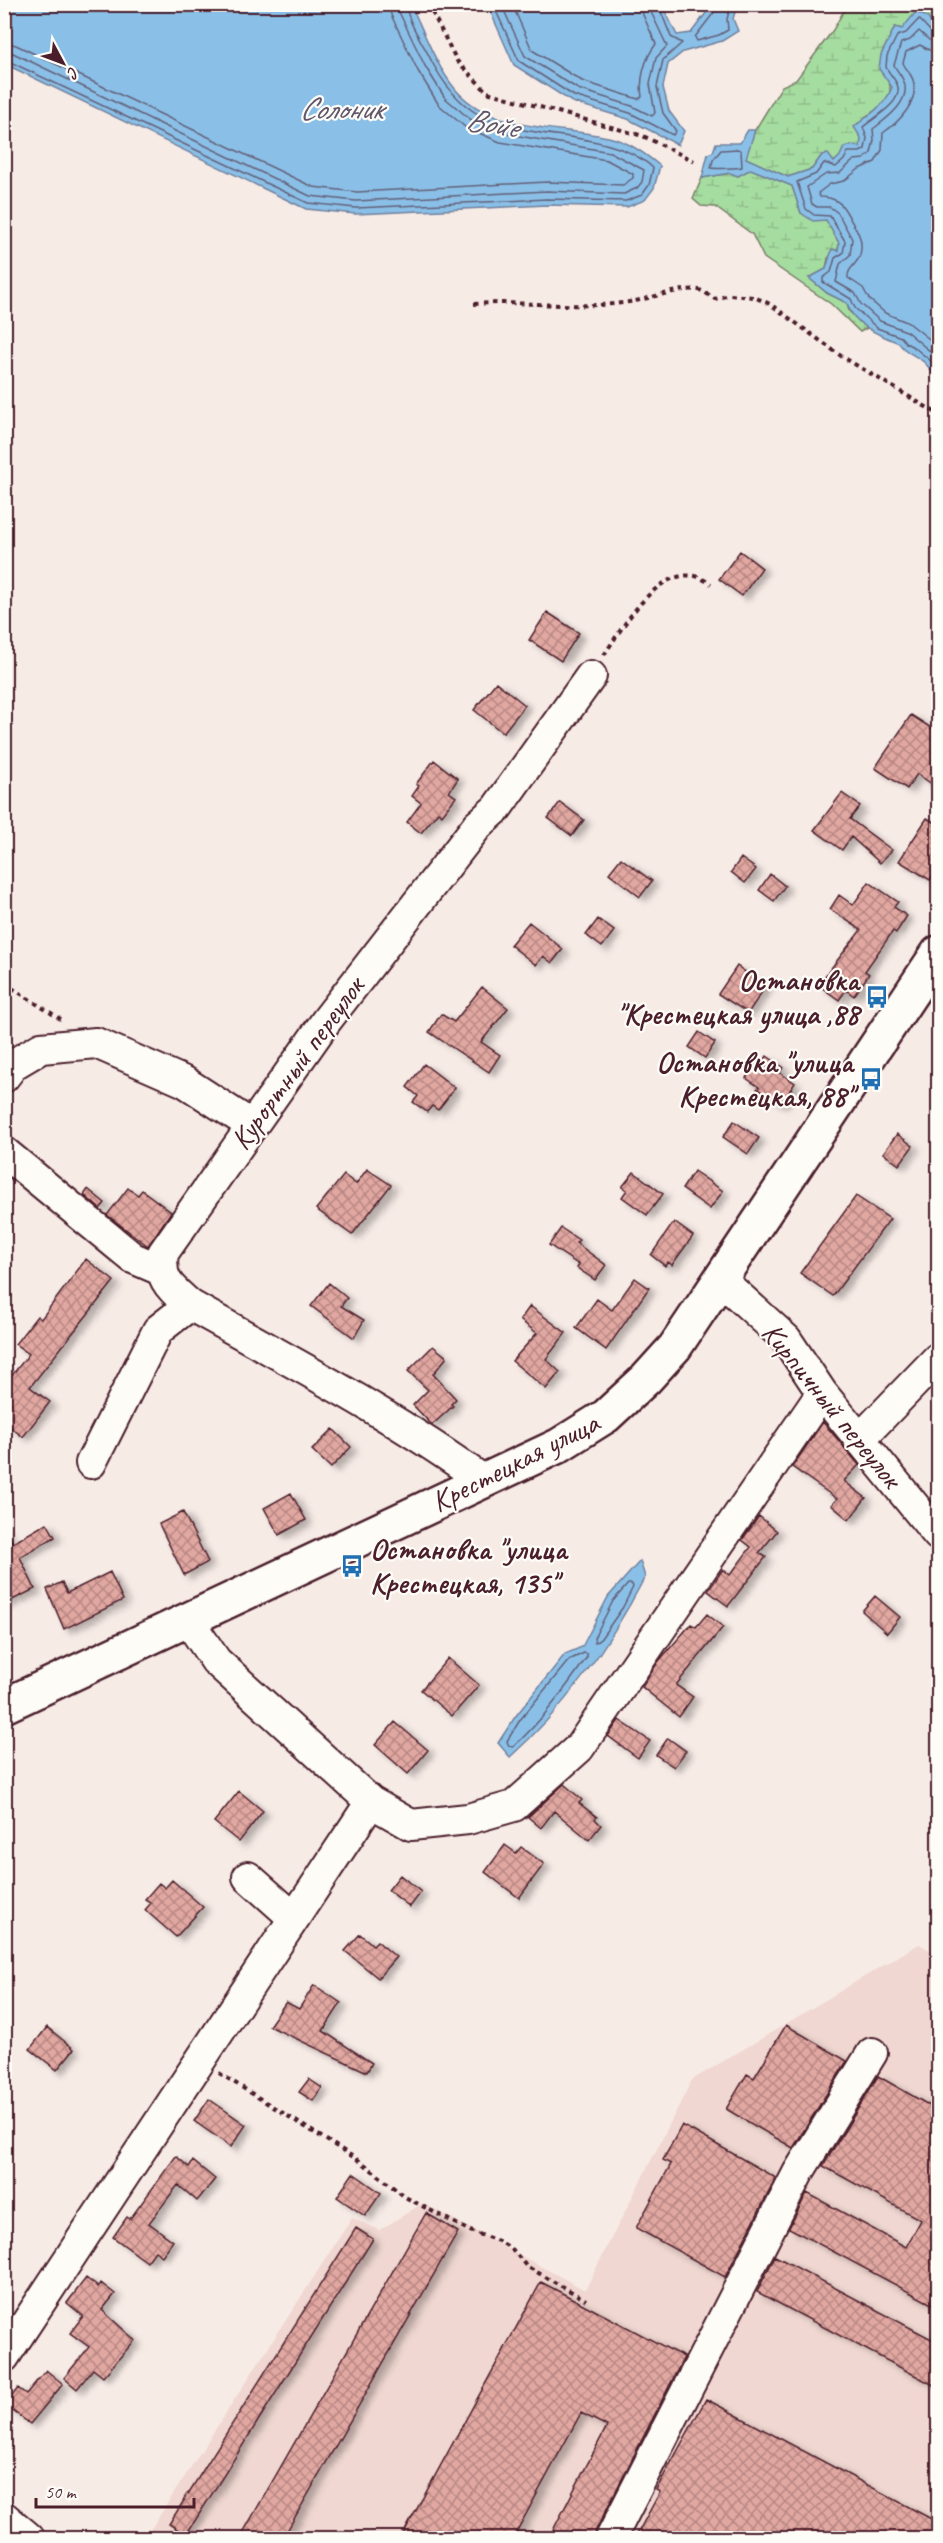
<svg xmlns="http://www.w3.org/2000/svg" width="943" height="2543" viewBox="0 0 943 2543" font-family="Caveat,sans-serif">
<style>
.built{fill:#f0d7d1}
.wetland{fill:url(#wetland-marsh);stroke:#787e66;stroke-width:1.5}
.water{fill:#8ac0e8;stroke:#70809c;stroke-width:1.5}
.lines{fill:none;stroke-linecap:round;stroke-linejoin:round}
.shore{stroke:#645f77;stroke-width:1.5}
.building{fill:url(#building-cross-hatch);stroke:#4a1f2b;stroke-width:1.5;filter:url(#shadow)}
.minor-casing{stroke:#4a1f2b;stroke-width:34}
.major-casing{stroke:#4a1f2b;stroke-width:38}
.path{stroke:#4a1f2b;stroke-width:4;stroke-dasharray:4.5 4.5;stroke-linecap:butt}
.minor{stroke:#fdfcf7;stroke-width:30}
.major{stroke:#fdfcf7;stroke-width:33}
.labels{text-anchor:middle;dominant-baseline:central;stroke-width:4.5;stroke-linejoin:round;paint-order:stroke}
.poi-label{font-size:30px;font-weight:bold;fill:#4a1f2b;stroke:#fdfcf7;text-anchor:end}
.street-label{font-size:30px;fill:#4a1f2b;stroke:#fdfcf7}
.water-label{font-size:32px;font-style:italic;fill:#60576d;stroke:#fdfcf7}
</style>
<defs>
<pattern id="wetland-marsh" width="20" height="14" patternUnits="userSpaceOnUse" patternTransform="scale(1.5)"><rect width="20" height="14" fill="#a5dca0"/><path d="M1 5h8M5 5V1M11 12h8M15 12V8" fill="none" stroke="#90bc8a"/></pattern>
<pattern id="building-cross-hatch" width="8" height="8" patternUnits="userSpaceOnUse" patternTransform="scale(1.5)"><rect width="8" height="8" fill="#e1a7a1"/><path d="M0 0l8 8M0 8l8-8" fill="none" stroke="#b88783"/></pattern>
<filter id="shadow"><feDropShadow dx="6" dy="4" stdDeviation="3" flood-color="#0004"/></filter>
</defs>
<rect width="100%" height="100%" fill="#f7ebe6"/>
<filter id="ink" filterUnits="userSpaceOnUse"><feTurbulence type="fractalNoise" baseFrequency=".0167" numOctaves="2"/><feDisplacementMap in="SourceGraphic" scale="12" xChannelSelector="R" yChannelSelector="G"/><feConvolveMatrix kernelMatrix="1 2 1 2 8 2 1 2 1" color-interpolation-filters="sRGB"/></filter>
<g filter="url(#ink)">
<path class="built" d="M919,1944L938,1955V2538H145L352,2218L380,2230L423,2203L585,2290L692,2080Z"/>
<path class="wetland" d="M847,5H938V31L934,26L902,29L895,27L881,55C892,88 899,97 865,117L860,147L833,162L822,155L812,169L788,177L745,158L755,130L782,86L796,80L833,30Z
M751,169L792,186L801,213L826,220L839,243L838,251L828,258L826,269L809,278L827,293L847,303L849,311L867,328L860,332L831,304L764,258L752,234L715,207L701,206L693,199L702,178L730,173L738,176Z"/>
<path class="water" d="M4,5H411C424,32 436,66 456,90C493,133 562,126 612,138C628,142 647,155 660,166L654,188L645,200L627,207L547,205L356,214L306,209L5,64Z
M470,5H662L677,35L691,33L712,5H737L733,19L738,31L722,41L683,52L668,64L663,87L669,111L684,131L678,145L628,119L572,102L514,65L491,13Z
M916,12L927,17L938,31V380C933,375 931,370 926,364C918,356 903,352 899,343C879,335 853,325 847,303L827,293L809,278L826,269L832,249L838,251L839,243L826,220L813,221L801,213L792,186L751,169L738,176L730,173L702,178L708,154L713,152L716,143H740L748,130H755L746,158L788,177L812,169L822,155L828,154L834,162L840,156L844,147L854,145L860,147L861,138L854,127C869,114 885,107 892,87L879,69L881,55L895,27L902,29Z
M640,1561L645,1577C611,1642 565,1708 510,1757L498,1743L515,1717L565,1654L582,1647L608,1597Z"/>
<g class="lines">
<path class="shore" d="M487,4L496,11L519,61L574,96L630,113L673,135L676,131L663,113L657,87L663,60L682,43L671,37L658,4
M501,4L525,56L578,89L632,106L652,116L655,113L650,84L656,58L667,46L651,12L650,4
M512,4L532,50L582,81L638,99L642,97C639,79 645,58 656,44L643,15L641,4
M717,4L716,10L695,37L697,41L719,35L728,30L727,19L731,4
M938,35L932,33L919,19L906,33L897,36L887,56L886,67C889,73 894,78 897,84C905,102 873,118 863,127L867,138L865,149L860,152H848L844,160L836,167L824,163L816,174L797,182L806,209L814,215L830,216L845,241L843,253L835,258L831,272L823,278V282L851,299L855,308L877,328L901,337L906,343L915,348L931,361L938,372
M4,42L16,45L313,187L357,192L547,182L623,185L633,178V174L607,160L500,142L465,127L439,105L418,71L391,15L389,4
M938,42L929,40L919,31L910,40L901,43L894,65C897,71 902,76 904,82C911,102 886,119 873,129L874,140L871,153L864,159L854,160L840,173L826,174L807,187L812,204L817,207H830L838,213L852,239L850,255L840,264L836,282L855,293L861,304L880,321L906,331L938,358
M4,51L13,53L310,196L356,201L547,191L624,194L637,188L642,182L644,170L610,152L502,133L470,119L445,98L425,66L399,12L398,4
M938,51L929,50L920,45L906,52L903,63C906,69 911,74 913,80C920,101 899,122 883,133L882,150L875,162L859,169L844,181L830,184L818,193L820,197C841,197 844,208 853,224C860,235 863,242 860,255C857,265 847,268 848,278L863,288L869,299L885,313L909,323L938,346
M4,59L308,203L356,208L547,199L626,201L642,195L649,185L653,168C635,151 610,144 587,140C511,127 465,132 428,54C421,40 407,21 406,4
M738,149L741,151L742,167C738,168 715,169 711,168L713,160L721,150Z
M628,1584H632L633,1587L623,1607L599,1641L595,1642L594,1638L613,1601Z
M584,1653L587,1654V1657C565,1689 542,1721 513,1747L509,1746L507,1741L520,1720L569,1660Z"/>
</g>
<path class="building" d="M740,551L762,568L742,596L719,579Z
M547,612L579,633L561,661L529,640Z
M496,682L525,705L503,733L474,710Z
M911,715L939,733V774L932,784L917,774L907,789L875,768Z
M434,760L458,779L449,792L456,797L442,815L438,812L421,833L407,822L421,803L412,796L419,786L416,784Z
M842,793L860,806L850,819L892,850L880,863L851,837L842,850L814,830Z
M560,802L584,820L572,836L548,818Z
M927,818L939,825V867L930,880L899,861Z
M621,858L652,881L640,897L609,873Z
M741,858L756,869L745,883L731,872Z
M770,874L785,886L774,901L759,890Z
M869,882L898,902L894,907L907,916L896,933L893,931L865,971L869,974L854,996L846,990L839,1000L821,987L827,978L825,976L861,930L830,909L839,895L853,905Z
M598,919L614,931L602,947L586,935Z
M529,922L563,949L552,963L543,956L536,965L510,945Z
M737,966L766,986L748,1013L718,994Z
M482,987L508,1008L481,1042L500,1055L489,1072L429,1032L441,1014L454,1022Z
M699,1032L715,1043L705,1058L689,1047Z
M767,1056L783,1067L780,1073L795,1083L781,1104L757,1089L759,1087L746,1078L756,1062L761,1065Z
M424,1064L455,1088L438,1110L432,1106L427,1112L413,1102L418,1096L407,1087Z
M734,1121L759,1138L748,1154L723,1137Z
M897,1134L913,1146L899,1165L883,1153Z
M367,1169L391,1185L352,1235L316,1209L344,1175L356,1184Z
M694,1171L723,1191L710,1209L682,1189Z
M634,1172L663,1194L647,1215L622,1197L627,1190L622,1187Z
M128,1188L138,1195L142,1190L171,1212L148,1246L107,1215Z
M88,1189L105,1203L100,1209L84,1195Z
M856,1196L890,1219L833,1296L800,1273Z
M674,1222L693,1236L672,1265L668,1262L665,1266L651,1255Z
M561,1228L579,1240L576,1243L606,1265L595,1280L577,1268L579,1265L549,1245Z
M86,1259L114,1281L30,1387L50,1402L23,1437L4,1422V1385L29,1354L15,1344L37,1316L41,1319Z
M635,1278L649,1288L606,1350L576,1328L597,1299L612,1310Z
M329,1283L347,1298L341,1306L364,1320L354,1338L311,1306Z
M530,1306L566,1333L546,1359L560,1372L546,1389L512,1361L537,1333L520,1320Z
M433,1346L447,1357L433,1374L456,1399L451,1404L453,1406L432,1425L413,1405L428,1390L408,1371Z
M823,1422L859,1465L844,1481L866,1498L849,1520L831,1505L837,1499L792,1467Z
M333,1429L351,1447L331,1468L312,1450Z
M291,1493L306,1520L279,1535L264,1508Z
M183,1512L208,1562L184,1575L159,1524Z
M759,1516L777,1531L759,1553L766,1557L728,1606L708,1591L723,1569L730,1575L751,1547L742,1540Z
M47,1523L55,1537L20,1557L35,1589L4,1604V1526L13,1543Z
M110,1572L123,1600L64,1629L47,1589L62,1582L67,1593Z
M875,1596L900,1617L887,1633L862,1611Z
M707,1614L723,1627L676,1685L693,1697L679,1717L642,1687L658,1662L691,1624L696,1627Z
M448,1658L479,1685L452,1716L421,1690Z
M619,1720L650,1741L638,1758L608,1736Z
M395,1722L428,1750L408,1774L375,1745Z
M668,1738L686,1751L674,1767L656,1755Z
M564,1784L582,1800L579,1803L597,1817L595,1819L601,1825L589,1840L554,1811L541,1828L528,1817Z
M239,1791L263,1811L239,1842L214,1822Z
M505,1845L516,1853L521,1847L544,1864L519,1898L485,1872Z
M400,1875L421,1892L410,1907L388,1890Z
M172,1880L203,1907L176,1937L145,1910L151,1903L145,1899L159,1883L165,1888Z
M360,1934L373,1945L377,1941L396,1957L378,1978L345,1951Z
M314,1985L341,2003L323,2031L372,2063L367,2072L269,2026L286,2002L299,2009Z
M786,2025L847,2061L793,2148L726,2109L747,2074L754,2078Z
M47,2027L74,2049L57,2070L30,2049Z
M878,2076L939,2111V2308L789,2228L807,2193L906,2247L921,2220L823,2166Z
M309,2079L322,2088L313,2101L299,2092Z
M209,2099L246,2125L231,2147L194,2121Z
M682,2125L776,2178L725,2277L636,2228L671,2164L663,2160Z
M176,2156L189,2167L193,2161L215,2179L197,2201L178,2185L149,2223L173,2241L162,2256L155,2251L147,2262L113,2237L127,2217L130,2219Z
M353,2173L381,2193L365,2216L337,2197Z
M426,2213L458,2232L283,2538H240Z
M356,2228L373,2239L186,2535L169,2524Z
M775,2256L939,2343V2388L757,2292Z
M86,2278L98,2287L101,2283L115,2294L102,2310L135,2340L103,2377L93,2369L77,2389L64,2378L89,2347L70,2333L83,2316L67,2303Z
M541,2282L684,2357L596,2530L594,2538H549L607,2426L581,2413L513,2538H401Z
M46,2370L63,2384L30,2424L5,2405L18,2388L26,2394Z
M706,2399L939,2523V2538H635L660,2492L656,2490Z"/>
<g class="lines">
<g class="minor-casing">
<path id="minor" d="M4,1077L14,1064L41,1048L96,1043L185,1082L251,1125
M4,1152L133,1258L161,1270
M721,1280L786,1339L822,1393L938,1535
M190,1305C289,1361 392,1414 484,1481
M859,1440L938,1358
M91,1463L158,1330L190,1305C170,1287 159,1281 163,1253L326,1021L478,825L496,809L591,676
M188,1620L216,1661L371,1802L411,1825L468,1819L514,1806L579,1748L822,1393
M248,1877L294,1918
M4,2357L371,1802
M4,2517L29,2538
M611,2538L798,2173L872,2053"/>
</g>
<g class="major-casing">
<path id="major" d="M4,1706L558,1446L606,1416L646,1379L675,1347L938,953"/>
</g>
<path class="path" d="M428,4L457,61L487,92L643,136L694,161
M474,304C527,300 582,311 635,301C651,298 683,287 699,290C704,291 710,296 715,299L729,295L754,297L770,304L841,356L938,414
M604,655C623,627 655,569 695,576C700,577 706,581 711,584
M4,983L62,1020
M219,2073L363,2163L405,2197L470,2231L501,2242L513,2250L526,2266L586,2300"/>
<use href="#minor" class="minor"/>
<use href="#major" class="major"/>
</g>
</g>
<defs>
<g id="bus-bare" transform="scale(1.8)"><path d="M-5-6H5V4H4V6H2V4H-2V6H-4V4H-5ZM-3.5-4V0h7V-4ZM-3.5 1.2v1.5H-2V1.2ZM2 1.2v1.5H3.5V1.2Z" fill="#1f6fb2" stroke="#fdfcf7" stroke-width="2.5" paint-order="stroke"/></g>
</defs>
<g fill-rule="evenodd">
<use href="#bus-bare" x="877" y="997"/>
<use href="#bus-bare" x="871" y="1079"/>
<use href="#bus-bare" x="352" y="1566"/>
</g>
<g class="labels">
<g class="poi-label">
<text x="859" y="980">Остановка<tspan x="859" dy="34">"Крестецкая улица ,88</tspan></text>
<text x="853" y="1062">Остановка "улица<tspan x="853" dy="34">Крестецкая, 88"</tspan></text>
<text x="370" y="1549" text-anchor="start">Остановка "улица<tspan x="370" dy="34">Крестецкая, 135"</tspan></text>
</g>
<g class="street-label">
<text transform="translate(297 1063) rotate(-54)">Курортный переулок</text>
<text transform="translate(832 1405) rotate(51)">Кирпичный переулок</text>
<text transform="translate(515 1462) rotate(-27)">Крестецкая улица</text>
</g>
<g class="water-label">
<text x="341" y="108">Солоник</text>
<text transform="translate(492 123) rotate(10)">Войе</text>
</g>
</g>
<rect width="943" height="2543" fill="none" stroke="#fdfcf7" stroke-width="24"/>
<rect x="12" y="12" width="919" height="2519" fill="none" stroke="#4a1f2b" stroke-width="2" filter="url(#ink)"/>
<g transform="translate(63 63) rotate(131)" stroke="#fdfcf7" stroke-width="4.5" paint-order="stroke">
<path d="M0-4.5L10 22L0 15L-10 22Z" fill="#4a1f2b"/>
<text y="-9" font-size="16" font-weight="bold" text-anchor="middle" fill="#4a1f2b">С</text>
</g>
<path d="M36 2498v9h158v-9" fill="none" stroke="#4a1f2b" stroke-width="3"/>
<text x="45" y="2498" font-size="18" fill="#4a1f2b" stroke="#fdfcf7" stroke-width="4.5" paint-order="stroke">50 m</text>
</svg>
